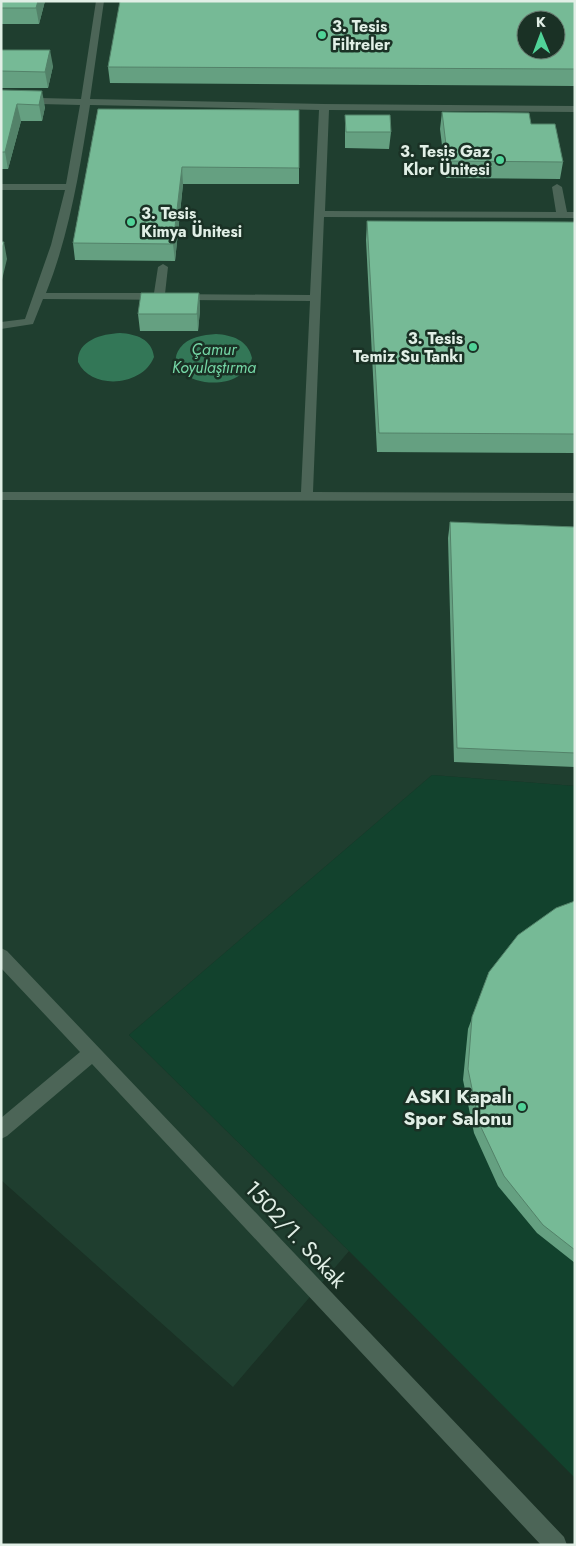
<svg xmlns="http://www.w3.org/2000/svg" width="576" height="1546" viewBox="0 0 576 1546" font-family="Jost,sans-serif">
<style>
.built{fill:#1f3e2f;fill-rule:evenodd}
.green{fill:#12422d}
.water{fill:#337757}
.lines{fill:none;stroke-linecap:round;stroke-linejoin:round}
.service{fill:#4c6557;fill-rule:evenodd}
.wall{fill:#65a081}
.shaded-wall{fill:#538269}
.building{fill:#76ba96;stroke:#538269;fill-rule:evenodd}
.poi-dot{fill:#50d398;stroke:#1a3125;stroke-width:2}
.labels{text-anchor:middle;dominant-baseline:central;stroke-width:5;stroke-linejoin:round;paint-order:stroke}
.far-poi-label{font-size:16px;font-weight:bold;fill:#e1efe6;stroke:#1a3125;text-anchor:start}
.far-water-label{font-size:16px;font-style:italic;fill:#75d7a6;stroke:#1a3125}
.poi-label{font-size:19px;font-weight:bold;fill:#e1efe6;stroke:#1a3125;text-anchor:end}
.near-street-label{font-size:22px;fill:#e1efe6;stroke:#1a3125}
</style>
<rect width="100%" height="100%" fill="#1a3125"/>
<path class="built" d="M1,1H575V786L432,775L129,1035L349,1251L233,1387L1,1180ZM526,20H556V50H526Z"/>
<path class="green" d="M432,775L575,786V1478L349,1251L129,1035Z"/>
<path class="water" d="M120,333C136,334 152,339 154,357C143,386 92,391 78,362C77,340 102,334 120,333Z
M216,334C232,335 248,340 252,358C240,401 156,381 180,348C188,337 203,335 216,334Z"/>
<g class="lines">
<path class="service" d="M96,1H104L90,99L324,104L575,106V112L329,110L325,211L556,212L552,187L557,184L562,187L567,212H575V218L324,217L313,492L575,493V501L1,500V492H301L310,301L43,299L33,324L1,329V322L25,319L51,245L65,190H1V184H66L80,105L1,103V97L81,99ZM90,105L319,110L310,295L165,294L168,267L163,264L158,267L154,293H46C70,233 80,168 90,105Z
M1,948L7,951L564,1537L567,1545H541L92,1064L7,1136L1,1139V1118L80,1052L1,968Z"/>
</g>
<path class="wall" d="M1,1H45L39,24H1Z
M575,1V86L110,83L108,67Z
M1,50L53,66L48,88H1Z
M1,90L45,107L42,121H21L8,169H1Z
M98,109L299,110V184H183L175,261L75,260L73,243Z
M442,112L531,124L563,162L560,179L446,178L440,129Z
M345,115L391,132L389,149L345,148Z
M367,221L575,222V453L377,452L366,240Z
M199,293L200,310L198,331H140L138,314Z
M450,522L575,527V767L454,762L448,538Z
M575,901V1263L537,1233L498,1186L474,1133L463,1080L468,1029L489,972Z"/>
<path class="shaded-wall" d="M38,1H45L39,24L36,8Z
M50,50L53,66L48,88L45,72Z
M42,91L45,107L42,121L39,105Z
M17,104L21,121L8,169L5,152Z
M182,167L183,184L175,261L173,244Z
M4,242L7,259L1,284V251Z
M199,293L200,310L198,331L197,314Z"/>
<path class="building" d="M1,1H38L36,8H1Z
M120,1H575V69L108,67ZM526,20H556V50H526Z
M1,50H50L45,72L1,71Z
M1,90L42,91L39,105L17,104L5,152H1Z
M98,109L299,110V168L182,167L173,244L73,243Z
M442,112L529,113L531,124H555L563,162L448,161Z
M345,115H390L391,132H346Z
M367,221L575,222V434L379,433Z
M1,242H4L1,251Z
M141,293H199L197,314H138Z
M450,522L575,527V753L457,748Z
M575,901V1250L543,1225L504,1176L479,1123L468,1069L472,1017L489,972L518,935L556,908Z"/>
<g class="poi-dot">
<circle cx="322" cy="35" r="5"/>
<circle cx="500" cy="160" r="5"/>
<circle cx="131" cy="222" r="5"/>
<circle cx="473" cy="347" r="5"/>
<circle cx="522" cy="1107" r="5"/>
</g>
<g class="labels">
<g class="far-poi-label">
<text x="332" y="26">3. Tesis<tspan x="332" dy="18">Filtreler</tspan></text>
<text x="490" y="151" text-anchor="end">3. Tesis Gaz<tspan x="490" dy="18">Klor Ünitesi</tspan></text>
<text x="141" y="213">3. Tesis<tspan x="141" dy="18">Kimya Ünitesi</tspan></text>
<text x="463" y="338" text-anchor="end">3. Tesis<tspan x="463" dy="18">Temiz Su Tankı</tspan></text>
</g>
<g class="far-water-label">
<text x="214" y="349">Çamur<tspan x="214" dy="18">Koyulaştırma</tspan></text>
</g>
<g class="poi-label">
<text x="512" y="1096">ASKI Kapalı<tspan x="512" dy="22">Spor Salonu</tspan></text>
</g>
<g class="near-street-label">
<text transform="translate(296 1234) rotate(47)">1502/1. Sokak</text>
</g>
</g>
<rect width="576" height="1546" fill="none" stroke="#e1efe6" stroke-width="5"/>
<g transform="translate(541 35) rotate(359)"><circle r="24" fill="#1a3125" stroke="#6a7d72"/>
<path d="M0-4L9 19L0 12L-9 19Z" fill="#50d398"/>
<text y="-8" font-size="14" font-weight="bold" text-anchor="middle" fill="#e1efe6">K</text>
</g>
</svg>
